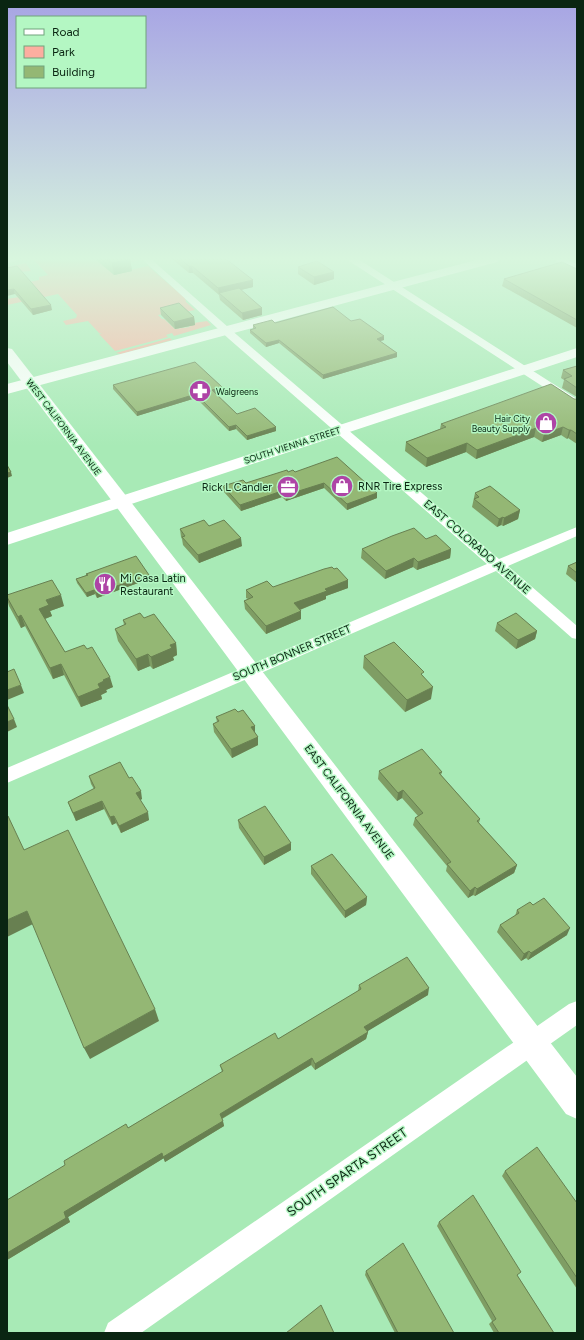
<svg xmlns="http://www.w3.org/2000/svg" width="584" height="1340" viewBox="0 0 584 1340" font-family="Figtree,sans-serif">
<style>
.green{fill:#fdaea0}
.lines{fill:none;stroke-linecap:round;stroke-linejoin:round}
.street{fill:#fff;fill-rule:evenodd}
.secondary{fill:#fff;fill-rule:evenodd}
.primary{fill:#fff;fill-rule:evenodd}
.highway{fill:#fff;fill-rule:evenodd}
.wall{fill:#7f9d64}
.shaded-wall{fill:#688051}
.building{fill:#94b774;stroke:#688051}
.labels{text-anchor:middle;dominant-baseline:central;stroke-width:3;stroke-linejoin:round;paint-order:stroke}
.far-poi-label{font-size:9px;fill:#0a2512;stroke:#b4f7c3;text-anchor:start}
.far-street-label{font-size:9px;fill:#0a2512;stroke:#b4f7c3}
.poi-label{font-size:11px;fill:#0a2512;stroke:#b4f7c3;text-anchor:start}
.street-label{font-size:11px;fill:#0a2512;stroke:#b4f7c3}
.near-street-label{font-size:13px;fill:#0a2512;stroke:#b4f7c3}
</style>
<rect width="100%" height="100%" fill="#a8eab6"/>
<path class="green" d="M42,259H94L97,261L106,259H139V260L124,264L130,270L148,266L185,298L186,302L195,310C182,313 171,312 158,315L162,319H164L175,329L190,327L189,326L196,324L194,323L207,321L211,325L174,336L172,333L166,335L168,337L115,351L99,334L102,333H99L88,321L66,325L63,321L76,318L77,315L58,294L7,305V299L19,297L7,271V267L26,263L31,271L18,272L25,283L39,280V277L48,275L34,260Z
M170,338L172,340L121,354L116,353Z"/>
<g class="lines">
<path class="street" d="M7,259H17L16,261L7,263Z
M142,259H151L237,335L499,559L577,527V536L508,566L577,626V639L572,638L496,571L7,783V768L487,564L229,339Z
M348,259H358L577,399V407L573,406L349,261Z
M555,259H565L577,264V271L556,261Z
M577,1001V1025L141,1333H104L108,1323L569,1004Z"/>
<path class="secondary" d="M121,496L127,497L577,1077V1119L566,1114L115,505L112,501L115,497Z"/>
<path class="primary" d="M7,348L12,349L127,497L130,501L127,505L121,506L115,505L7,362Z"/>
<path class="highway" d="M480,259H499L497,262L7,394V384Z
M577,348V357L7,545V533Z"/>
</g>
<path class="wall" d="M95,259H130L132,271L114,275Z
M172,259H226L253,287L240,290L262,308V315L243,320L220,300L219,295L193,273H189Z
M298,267L334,272V279L314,285L298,274Z
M7,268L52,310L33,315L15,294Z
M577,269V328L502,286L504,279Z
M160,308L194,317L195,325L175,329L161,315Z
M351,321L384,340L380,341L397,353V357L323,379L279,343L266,347L250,333V330L253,329V325L275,323Z
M577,366V397L562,388L564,380L561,378L563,370Z
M113,385L222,387V391L215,393L237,414L276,427V431L247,440L236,429L229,431L196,398L137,416L113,389Z
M574,399H577V444L568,438L567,439L561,435L542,442L534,437L476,459L466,452L426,467L405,451L406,442L440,429L441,424Z
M288,472H295L377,493V498L347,510L324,488L286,501L282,497L241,511L224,492L223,486L246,483Z
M475,493L520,510L518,519L503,526L501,525L497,527L472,507Z
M209,526L242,546L199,563L183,545L182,539L181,537L180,529Z
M426,539L451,549L450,558L417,570L413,567L385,579L361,558L362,549Z
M577,562V583L566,574L568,566Z
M334,569L348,580V588L326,596V599L300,610L301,619L266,634L245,609L244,601L248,599L246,598V590L273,587Z
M86,574L149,579L97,598L95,594L87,597L77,583L76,579L87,575Z
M7,595L64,606L50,611L52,616L45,619L65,652L87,649L113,687L106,690L107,692L101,695L102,699L81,707L64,675L53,679L25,626L21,628L9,606L7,599Z
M144,618L176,643L177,655L173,657L174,660L153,669L150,666L138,671L118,641L115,629L124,625L123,620Z
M497,623L537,631L535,639L516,649L495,631Z
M364,656L423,676L431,699L405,712L363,668Z
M238,712L255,726V733L258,737V745L232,758L214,732L213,724L217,722L216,717Z
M379,771L442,772L441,775L480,819L479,823L517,865L514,873L475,896L473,895L468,898L446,871L447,866L413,825L415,818L418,816L402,798L397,801L378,779Z
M89,776L129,778L142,799L140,800L149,820L121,833L116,823L112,825L104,809L76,821L71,810L68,802L94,789L91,784Z
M238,820L291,850L264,865L239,828Z
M311,866L367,897L366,905L345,918L311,874Z
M533,905L567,935L528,960L526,958L521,961L497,932L500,925L515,916L517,910Z
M359,985L428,995L367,1031L368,1032L366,1039L315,1070L311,1065L222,1119L224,1126L165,1162L164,1158L68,1217L70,1222L7,1260V1200L222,1072L220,1065L278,1039L358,991Z
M505,1171L577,1203V1289L502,1176Z
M439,1222L517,1275L554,1333H494L489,1324L492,1321L437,1226Z
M366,1271L454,1333H395L365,1275Z"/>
<path class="shaded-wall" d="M130,259L132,271L114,275L112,263Z
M189,266H192L193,273H189Z
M334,272V279L314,285V277Z
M253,280V287L221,295L219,293V295L218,288Z
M14,289L15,294L7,296V290Z
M51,305L52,310L33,315L31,309Z
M262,308V315L243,320L242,313Z
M194,317L195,325L175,329L174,322Z
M384,336V340L377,342V339Z
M279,340V343L266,347V343Z
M397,353V357L323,379V375Z
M222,387V391L212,394V390Z
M196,394V398L137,416V412Z
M236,425V429L229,431V427Z
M276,427V431L247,440V436Z
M563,427L561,435L542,442L544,434Z
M536,428L534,437L476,459L477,450Z
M569,430H571L568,438L567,439Z
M467,443L466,452L426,467L427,458Z
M11,472L12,476L7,478V473Z
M324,483V488L286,501V495Z
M282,491V497L241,511L240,505Z
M377,493V498L347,510V504Z
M520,510L518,519L503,526L504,518Z
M503,517L501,525L497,527L499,519Z
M241,538L242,546L199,563L198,555Z
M451,549L450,558L417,570L418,562Z
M414,558L413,567L385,579L386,571Z
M149,575V579L97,598L96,593Z
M348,580V588L326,596V599L294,612V603L325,589Z
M94,590L95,594L87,597L86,593Z
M61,595L64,606L50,611L52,616L42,620L39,609L46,600Z
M301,611V619L266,634V626Z
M21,615L25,626L21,628L18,617Z
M537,631L535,639L516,649L518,640Z
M176,643L177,655L173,657L174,660L153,669L151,657L170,645Z
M148,654L150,666L138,671L136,659Z
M61,664L64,675L53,679L50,668Z
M110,677L113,687L106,690L107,692L101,695L102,699L81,707L78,697L98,684L103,680Z
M21,685L24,693L7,700V690Z
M433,687L431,699L405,712L407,700Z
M14,719L17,727L7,732V722Z
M255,726V734L251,727Z
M258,737V745L232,758L231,749Z
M403,790L402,798L397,801L398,793Z
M141,791L142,799L138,801L136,793Z
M102,801L104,809L76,821L73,813Z
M148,812L149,820L121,833L119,826Z
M114,816L116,823L112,825L110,817Z
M291,843V850L264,865V857Z
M517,865L514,873L475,896L477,889Z
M475,887L473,895L468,898L470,891Z
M367,897L366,905L345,918V911Z
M27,911L33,924L7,937V920Z
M570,928L567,935L528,960L531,953Z
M529,951L526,958L521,961L524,954Z
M429,988L428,995L363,1034L364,1027Z
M155,1009L159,1021L90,1059L84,1048Z
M368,1032L366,1039L315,1070V1064Z
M312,1058L311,1065L221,1119L220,1114Z
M223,1121L224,1126L165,1162L163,1157Z
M162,1153L164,1158L68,1217L70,1222L7,1260V1253L64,1212Z"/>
<path class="building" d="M107,259H130L112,263Z
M180,259H226L253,280L218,288L192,266H189Z
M317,261L334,272L314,277L298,267Z
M562,262L577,269V320L504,279Z
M17,266L51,305L31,309L14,289L7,290V268Z
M239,288L262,308L242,313L219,293Z
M179,303L194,317L174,322L160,308Z
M333,307L351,321L360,319L384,336L377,339L397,353L323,375L279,340L266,343L250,330L256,328L253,325L272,320L275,323Z
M195,362L222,387L212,390L237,414L255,408L276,427L247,436L236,425L229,427L196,394L137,412L113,385Z
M577,366V388L564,379L572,376L563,370Z
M551,384L574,399H577V434L571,430H569L563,427L544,434L536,428L477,450L467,443L427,458L406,442L446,427L441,424Z
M337,457L377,493L347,504L324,483L286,495L282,491L240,505L223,486L243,480L246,483L287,470L288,472L293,470L295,472Z
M7,465L11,472L7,473Z
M490,486L520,510L504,518L503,517L499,519L474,499L479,497L475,493Z
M204,520L209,526L224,520L241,538L198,555L182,537L185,536L180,529Z
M414,528L426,539L436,535L451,549L418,562L414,558L386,571L362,549L392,536Z
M136,556L149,575L96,593L94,590L86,593L76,579L88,575L86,574Z
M577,562V573L568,566Z
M332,567L334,569L337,568L348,580L325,589L327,591L294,603L301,611L266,626L244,601L253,597L246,590L267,581L273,587L324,569Z
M52,580L61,595L46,600L49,605L39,609L65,652L84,645L87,649L92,647L110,677L103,680L104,681L98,684L100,688L78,697L61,664L50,668L21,615L18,617L7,597V595Z
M140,613L144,618L154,614L176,643L170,645L172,648L151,657L148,654L136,659L115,629L126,624L123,620Z
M516,613L537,631L518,640L497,623Z
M394,642L424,672L421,674L433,687L407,700L364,656Z
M14,669L21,685L7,690V672Z
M7,705L14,719L7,722Z
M235,709L238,712L243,710L255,726L251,727L258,737L231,749L213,724L219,721L216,717Z
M422,749L442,772L439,773L480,819L477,821L517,865L477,889L475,887L470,891L447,864L451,862L415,818L423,813L403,790L398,793L379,771Z
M120,762L129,778L132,777L141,791L136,793L148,812L119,826L114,816L110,817L102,801L73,813L68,802L95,788L89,776Z
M265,806L291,843L264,857L238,820Z
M7,816H8L24,850L68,830L155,1009L84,1048L27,911L7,920Z
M332,854L367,897L345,911L311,866Z
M544,898L570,928L531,953L529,951L524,954L500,925L519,913L517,910L530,902L533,905Z
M407,957L429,988L364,1027L368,1032L315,1064L312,1058L220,1114L223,1121L163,1157L162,1153L64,1212L66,1218L7,1253V1200L65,1165L64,1161L126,1124L128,1128L223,1071L220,1065L275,1033L278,1039L361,989L359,985Z
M537,1147L577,1203V1278L505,1171Z
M473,1195L521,1272L517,1275L554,1333H499L492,1322L496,1319L439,1222Z
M403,1243L454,1333H398L366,1271Z
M321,1305L334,1333H286Z"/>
<linearGradient id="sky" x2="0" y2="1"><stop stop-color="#a7a4e4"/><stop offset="0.58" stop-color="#d8f6de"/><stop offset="1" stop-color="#d8f6de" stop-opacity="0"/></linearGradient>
<rect width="584" height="446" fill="url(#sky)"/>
<defs>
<g id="pharmacy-disc" transform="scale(1.15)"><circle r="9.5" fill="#ae44a6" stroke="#b4f7c3"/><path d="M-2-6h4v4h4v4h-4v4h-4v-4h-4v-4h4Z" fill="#fff"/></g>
<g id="shop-disc" transform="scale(1.15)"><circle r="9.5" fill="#ae44a6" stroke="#b4f7c3"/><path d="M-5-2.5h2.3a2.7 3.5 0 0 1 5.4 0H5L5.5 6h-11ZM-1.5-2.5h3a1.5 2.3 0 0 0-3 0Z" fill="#fff"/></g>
<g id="office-disc" transform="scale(1.15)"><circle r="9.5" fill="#ae44a6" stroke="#b4f7c3"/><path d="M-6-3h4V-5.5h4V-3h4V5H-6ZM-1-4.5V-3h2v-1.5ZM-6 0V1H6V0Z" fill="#fff"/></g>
<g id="restaurant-disc" transform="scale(1.15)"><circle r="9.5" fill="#ae44a6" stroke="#b4f7c3"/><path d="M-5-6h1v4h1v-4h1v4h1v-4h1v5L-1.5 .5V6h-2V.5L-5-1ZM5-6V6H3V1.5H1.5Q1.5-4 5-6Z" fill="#fff"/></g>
</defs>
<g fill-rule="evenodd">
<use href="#pharmacy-disc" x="200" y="391"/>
<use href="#shop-disc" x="546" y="423"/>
<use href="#shop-disc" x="342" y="486"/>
<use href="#office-disc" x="288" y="487"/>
<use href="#restaurant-disc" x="105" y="584"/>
</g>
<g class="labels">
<g class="far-poi-label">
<text x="216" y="391">Walgreens</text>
<text x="530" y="418" text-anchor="end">Hair City<tspan x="530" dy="10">Beauty Supply</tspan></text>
</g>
<g class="far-street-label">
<text transform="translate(64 427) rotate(53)">WEST CALIFORNIA AVENUE</text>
<text transform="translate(292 445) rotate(-18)">SOUTH VIENNA STREET</text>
</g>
<g class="poi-label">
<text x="358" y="486">RNR Tire Express</text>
<text x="272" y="487" text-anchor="end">Rick L Candler</text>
<text x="120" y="578">Mi Casa Latin<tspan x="120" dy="13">Restaurant</tspan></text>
</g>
<g class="street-label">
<text transform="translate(477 547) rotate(41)">EAST COLORADO AVENUE</text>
<text transform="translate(292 653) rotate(-23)">SOUTH BONNER STREET</text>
<text transform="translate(349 802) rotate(53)">EAST CALIFORNIA AVENUE</text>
</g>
<g class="near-street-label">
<text transform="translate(347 1172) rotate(-35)">SOUTH SPARTA STREET</text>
</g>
</g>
<rect width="584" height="1340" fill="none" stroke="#0a2512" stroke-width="16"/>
<rect x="16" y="16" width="130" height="72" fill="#b4f7c3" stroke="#70a37c"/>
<rect x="24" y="29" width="20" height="6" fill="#ffffff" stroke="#70a37c"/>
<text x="52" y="36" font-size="12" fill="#0a2512">Road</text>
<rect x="24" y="46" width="20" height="12" fill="#fdaea0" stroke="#70a37c"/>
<text x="52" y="56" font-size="12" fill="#0a2512">Park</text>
<rect x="24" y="66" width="20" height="12" fill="#94b774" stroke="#70a37c"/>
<text x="52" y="76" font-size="12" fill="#0a2512">Building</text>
</svg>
